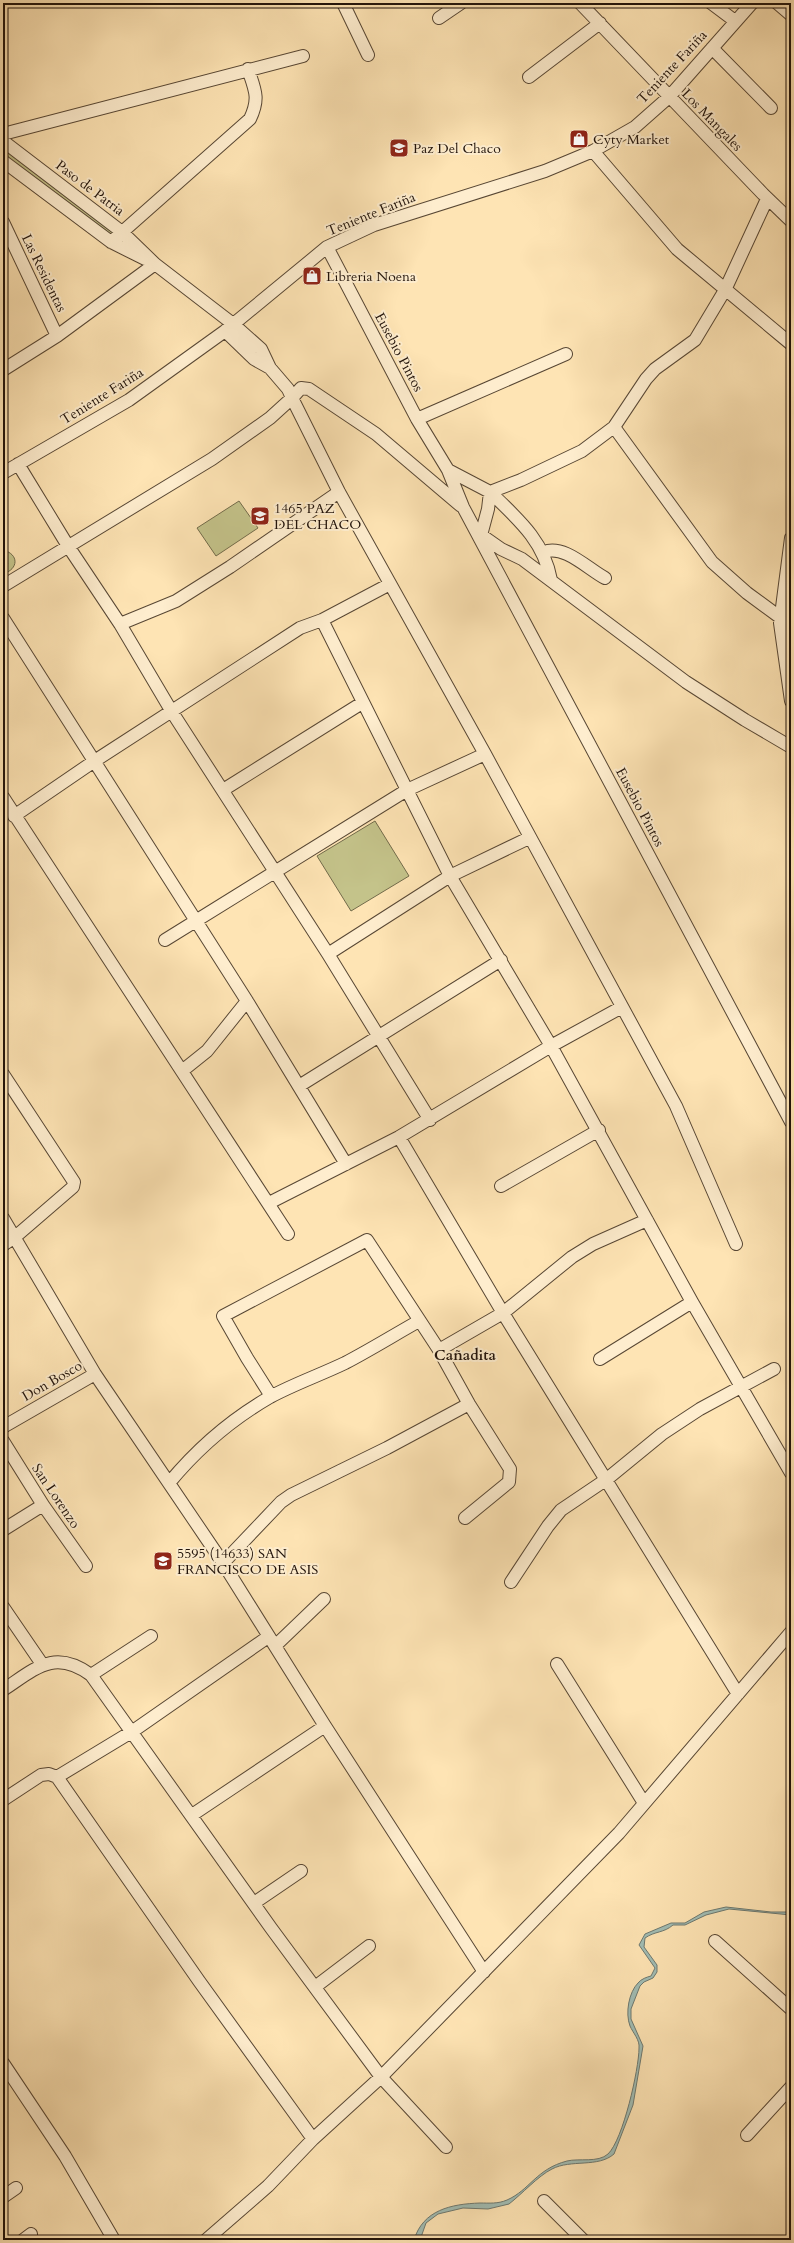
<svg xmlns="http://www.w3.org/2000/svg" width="794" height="2243" viewBox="0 0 794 2243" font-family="Cardo,serif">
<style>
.grass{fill:#c4c38a;stroke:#726b4a}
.forest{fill:url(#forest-crowns);stroke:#726b4a}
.water{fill:#a1bdb4;stroke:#6e7970}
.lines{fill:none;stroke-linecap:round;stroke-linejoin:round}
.minor-casing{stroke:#584734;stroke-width:14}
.minor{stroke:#feedce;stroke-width:12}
.labels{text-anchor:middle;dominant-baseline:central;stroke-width:4;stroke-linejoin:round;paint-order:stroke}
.street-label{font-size:14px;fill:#21130a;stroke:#feedce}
.poi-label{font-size:14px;fill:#21130a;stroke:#feedce;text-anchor:start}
.neighbourhood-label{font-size:15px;font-weight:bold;fill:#21130a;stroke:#feedce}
</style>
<defs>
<pattern id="forest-crowns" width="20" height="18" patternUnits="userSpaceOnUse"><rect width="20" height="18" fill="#c4c38a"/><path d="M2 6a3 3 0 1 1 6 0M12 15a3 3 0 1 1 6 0" fill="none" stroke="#a8a776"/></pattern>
</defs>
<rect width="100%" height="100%" fill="#fee4b4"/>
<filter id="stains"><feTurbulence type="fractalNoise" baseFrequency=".005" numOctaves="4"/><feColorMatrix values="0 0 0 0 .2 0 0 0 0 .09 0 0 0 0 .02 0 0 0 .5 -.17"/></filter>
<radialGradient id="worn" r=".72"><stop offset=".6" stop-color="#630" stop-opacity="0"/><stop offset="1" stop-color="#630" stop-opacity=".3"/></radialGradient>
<path class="grass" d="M3,145L115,231L109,236L3,155Z
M239,501L258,528L216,556L197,528Z
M375,821L409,876L351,911L317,856Z"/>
<path class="forest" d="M3,550C19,554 19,569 3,574Z"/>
<path class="water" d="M726,1907L771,1912H791V1915L729,1909L706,1915L685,1925H673C664,1933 655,1931 645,1938L644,1947L657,1965V1972L653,1978L644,1982L640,1986L631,2009V2019L643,2046L633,2105L614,2154C598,2168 571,2159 552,2169C538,2176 522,2194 509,2204L488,2209L463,2208L438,2214L426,2223L420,2240H414C423,2210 451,2204 480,2203C489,2203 498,2204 507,2200C530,2190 536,2169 567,2161C579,2158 598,2163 608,2154C623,2140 639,2069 639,2048C640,2040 633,2033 630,2026C625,2013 629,1992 638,1983C641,1979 647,1977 651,1976L655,1968L639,1945L645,1934L671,1923H685L704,1912Z"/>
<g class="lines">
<g class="minor-casing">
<path id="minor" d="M343,3L368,55
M580,3L763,194L791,221
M711,3L735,21
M777,3L791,15
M439,18L461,3
M712,48L771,108
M529,77L600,23
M3,134L303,56
M3,141L122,232L155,264L233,324L261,349L270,368L288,389L292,398L301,388L309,389L376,434L461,506
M593,151L677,249L791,344
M3,161L111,242L145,259
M767,199L725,290L695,340L655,369L646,379L614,427L582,451L521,480L490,492L448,470L463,507L791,1122
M3,222L57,336
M111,242L250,119C260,98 255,90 248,69
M327,247L417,419L448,470
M225,331L254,359L270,368
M3,370L57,336L155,264
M417,419L566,354
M614,427L712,562L747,593L781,618
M18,464L68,546L120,624L172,712L328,954L430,1120
M3,473L129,400L225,331L327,247L374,225L545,171L593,151L635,127L669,97L752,3
M481,535L501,549L522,559L686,682L745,720L791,747
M791,538L780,623L791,701
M480,539L488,509L490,492C518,519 544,541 551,580
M544,552C564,544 588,569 605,578
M3,586L212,459L270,418L292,398L339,492L485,754L676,1106L736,1244
M3,618L247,1001L346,1164
M322,620L450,876L551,1046L692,1302L791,1473
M120,624L176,601L230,567L339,492
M223,790L362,703
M3,797L288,1234
M14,816L93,762L300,628L322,620L390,584
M165,940L407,790L485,754
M328,954L450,876L529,838
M182,1071L207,1051L247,1001
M3,1074L74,1182L73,1187L15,1237L3,1245
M299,1086L501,960
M399,1137L503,1313L738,1694
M501,1186L599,1130
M269,1203L399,1137L551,1046L622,1007
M3,1218L95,1374L223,1563L325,1726L484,1972
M439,1350L503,1313L572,1257L593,1244L647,1220
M600,1359L692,1302
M271,1396L247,1358L223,1316L367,1240L439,1350L469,1404L510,1469L509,1482L465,1518
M3,1427L95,1374
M3,1441L43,1505L86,1566
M169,1483C197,1449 232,1419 270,1397C294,1384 320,1375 345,1363C370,1350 394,1335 419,1321
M3,1530L43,1505
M223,1563L281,1502L291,1495L387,1448L469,1404
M511,1582L548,1526L561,1510L607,1479L662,1434L700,1409L774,1369
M3,1607L42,1664
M275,1646L324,1599
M557,1664L644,1803
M91,1675L151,1636
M3,1690C35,1669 54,1648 91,1675L271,1928L381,2077L313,2139L268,2186L206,2240
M57,1777L133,1731L268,1637
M3,1800L41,1775L49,1774L57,1777L199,1981L313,2139
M192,1815L325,1726
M254,1903L301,1871
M715,1941L791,2009
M315,1987L369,1946
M3,2063L65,2156L114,2240
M747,2135L791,2087
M446,2147L381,2077L619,1833L791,1632
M3,2197L16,2188
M544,2201L583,2240
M23,2240L31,2234"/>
</g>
<use href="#minor" class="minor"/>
</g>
<defs>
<g id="shop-square" transform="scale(1)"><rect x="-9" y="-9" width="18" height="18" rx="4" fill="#8f2418" stroke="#feedce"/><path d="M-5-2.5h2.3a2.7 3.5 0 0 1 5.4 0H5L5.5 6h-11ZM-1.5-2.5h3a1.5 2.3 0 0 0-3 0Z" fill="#fff"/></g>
<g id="school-square" transform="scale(1)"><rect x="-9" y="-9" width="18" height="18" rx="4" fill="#8f2418" stroke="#feedce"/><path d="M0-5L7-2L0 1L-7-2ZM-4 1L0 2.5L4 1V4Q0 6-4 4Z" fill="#fff"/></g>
</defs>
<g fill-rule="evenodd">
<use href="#shop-square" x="579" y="139"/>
<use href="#school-square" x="399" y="148"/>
<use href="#shop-square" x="312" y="276"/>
<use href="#school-square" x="260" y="516"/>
<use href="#school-square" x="163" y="1561"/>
</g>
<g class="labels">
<g class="street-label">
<text transform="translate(672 67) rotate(-47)">Teniente Fariña</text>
<text transform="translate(712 120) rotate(46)">Los Mangales</text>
<text transform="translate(90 188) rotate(37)">Paso de Patria</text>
<text transform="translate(371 214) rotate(-22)">Teniente Fariña</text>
<text transform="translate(44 273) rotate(64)">Las Residentas</text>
<text transform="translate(399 352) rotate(62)">Eusebio Pintos</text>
<text transform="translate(102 396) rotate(-32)">Teniente Fariña</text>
<text transform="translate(640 807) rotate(62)">Eusebio Pintos</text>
<text transform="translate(52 1381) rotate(-30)">Don Bosco</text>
<text transform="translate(56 1496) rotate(56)">San Lorenzo</text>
</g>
<g class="poi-label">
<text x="593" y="139">Cyty Market</text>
<text x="413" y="148">Paz Del Chaco</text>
<text x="326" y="276">Libreria Noena</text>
<text x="274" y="508">1465 PAZ<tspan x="274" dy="16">DEL CHACO</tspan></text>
<text x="177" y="1553">5595 (14633) SAN<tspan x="177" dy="16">FRANCISCO DE ASIS</tspan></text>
</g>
<g class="neighbourhood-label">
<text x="465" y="1355">Cañadita</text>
</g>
</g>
<rect width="794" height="2243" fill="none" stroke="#fee4b4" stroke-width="16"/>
<rect x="4" y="4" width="786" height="2235" fill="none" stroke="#21130a" stroke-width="2"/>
<rect x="8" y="8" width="778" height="2227" fill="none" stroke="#21130a"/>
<rect width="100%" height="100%" filter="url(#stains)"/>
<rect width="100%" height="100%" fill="url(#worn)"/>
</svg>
